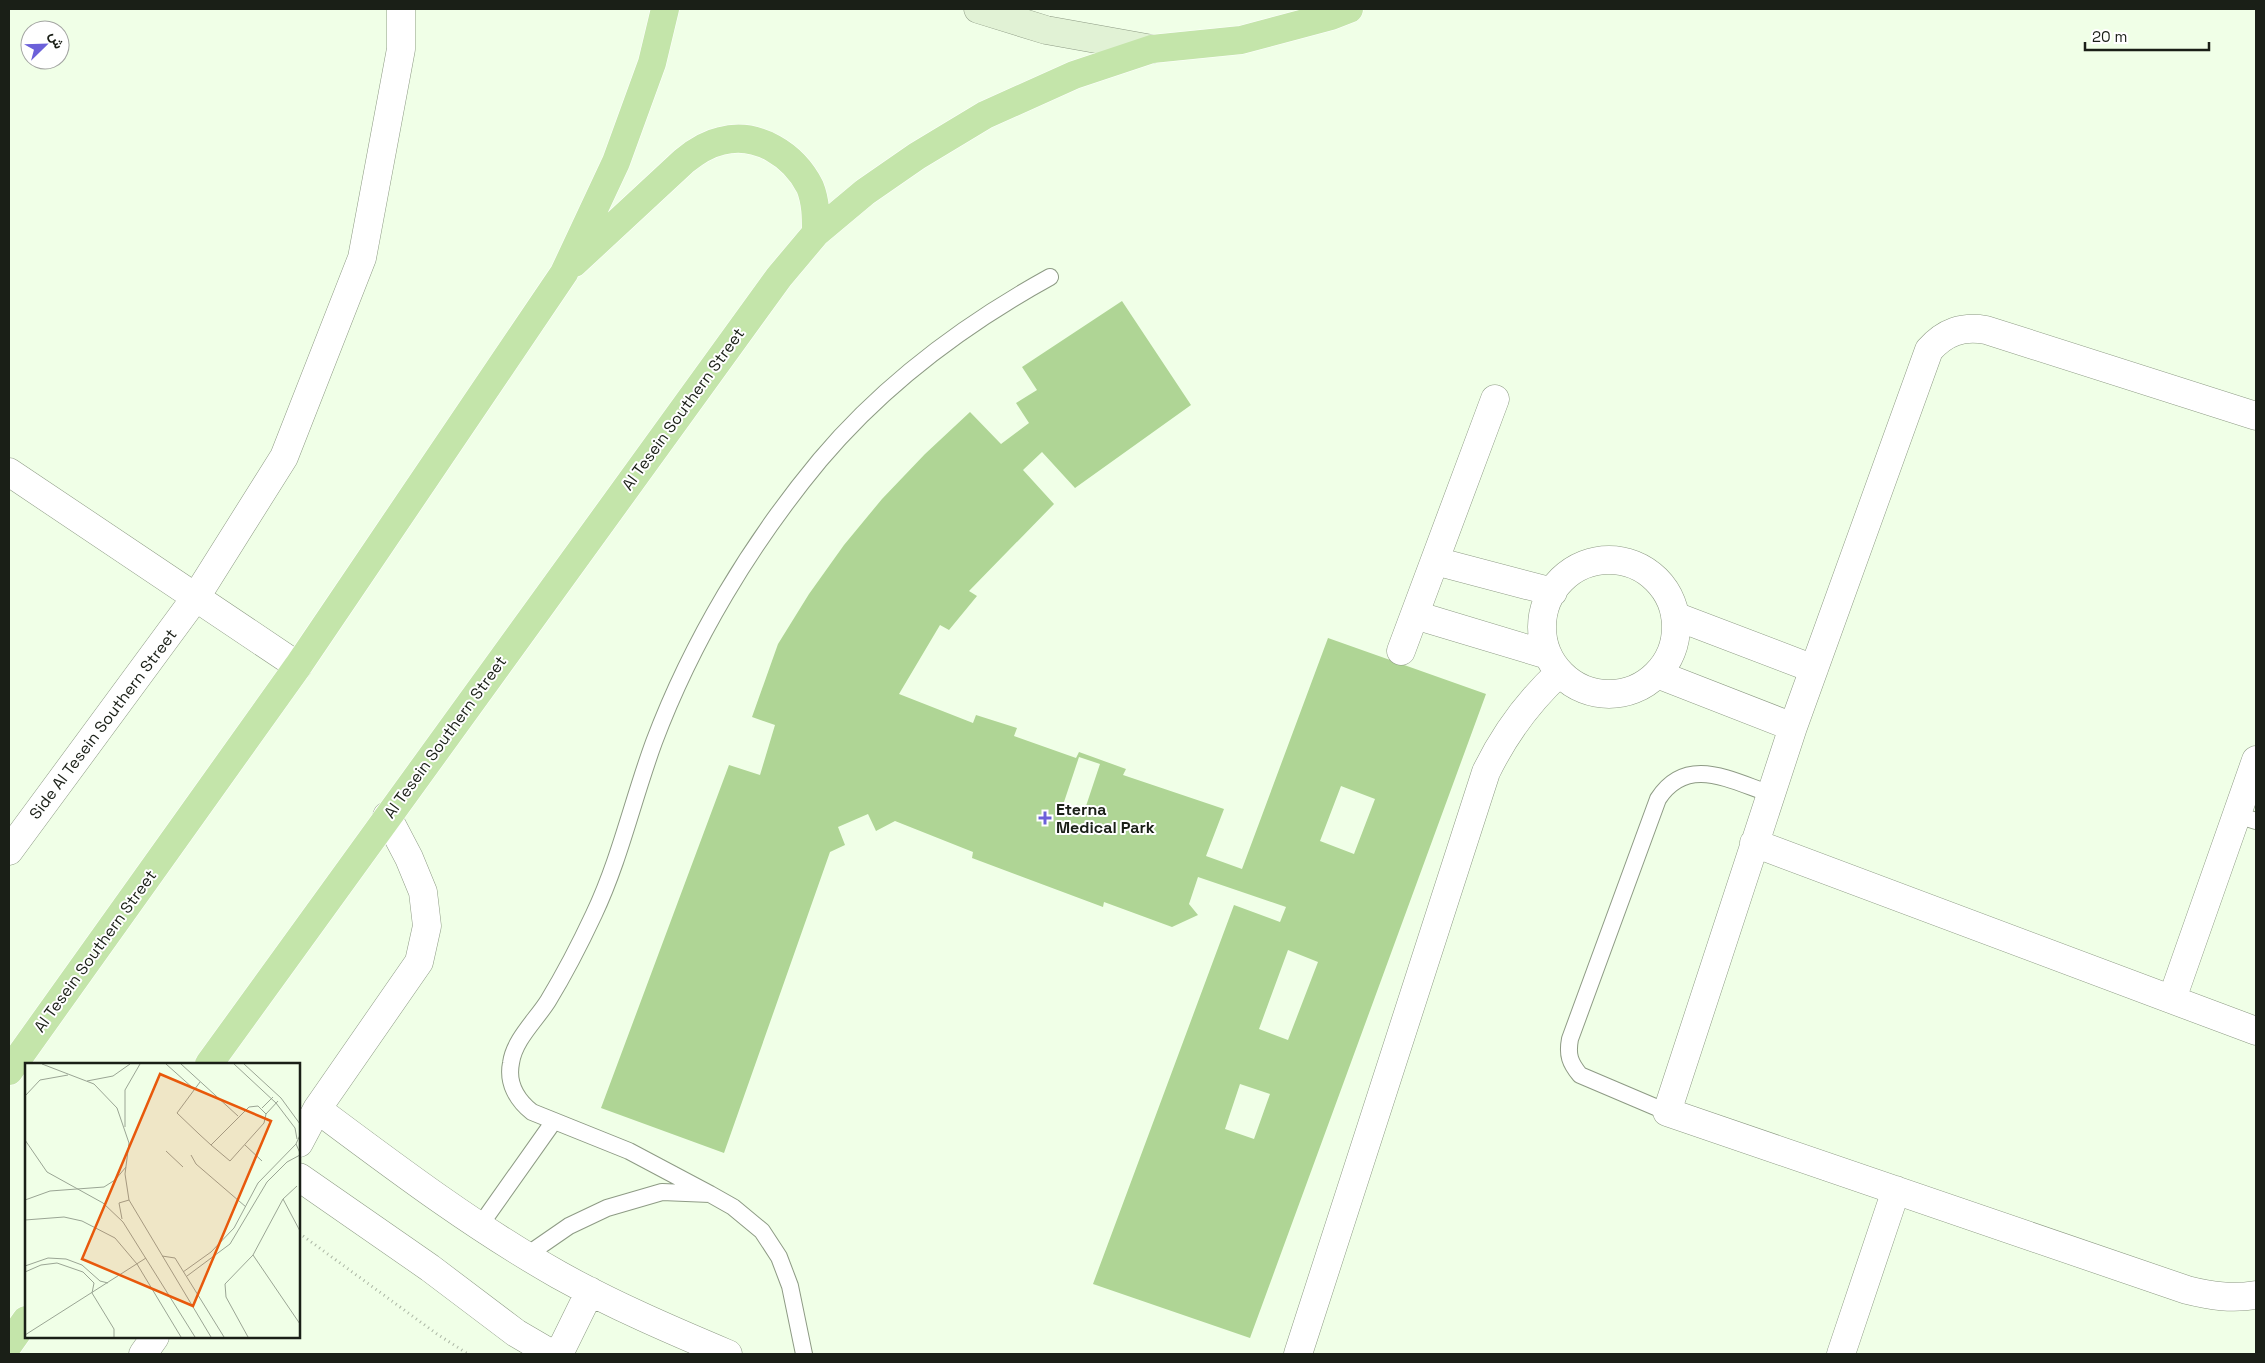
<svg xmlns="http://www.w3.org/2000/svg" width="2265" height="1363" viewBox="0 0 2265 1363" font-family="'Space Grotesk',Vazirmatn,sans-serif">
<style>
.building{fill:#afd595;fill-rule:evenodd}
.lines{fill:none;stroke-linecap:round;stroke-linejoin:round}
.lane-casing{stroke:#8e9b85;stroke-width:18}
.street-casing{stroke:#8e9b85;stroke-width:29}
.secondary-casing{stroke:#8e9b85;stroke-width:29}
.primary-casing{stroke:#fff;stroke-width:29}
.path{stroke:#abb6a4;stroke-width:3;stroke-dasharray:1 4;stroke-linecap:butt}
.lane{stroke:#fff;stroke-width:16}
.street{stroke:#fff;stroke-width:28}
.secondary{stroke:#e1f2d5;stroke-width:28}
.primary{stroke:#c4e5aa;stroke-width:28}
.poi-dot{fill:#6b60d9;stroke:#fff;stroke-width:2}
.labels{text-anchor:middle;dominant-baseline:central;stroke-width:4;stroke-linejoin:round;paint-order:stroke}
.street-label{font-size:16px;fill:#1a1f17;stroke:#fff}
.poi-label{font-size:16px;font-weight:bold;fill:#1a1f17;stroke:#fff;text-anchor:start}
.inset-road{fill:none;stroke:#9aa594;stroke-width:1}
.view{fill:#e8590c;fill-opacity:0.15;stroke:#e8590c;stroke-width:2.5}
.inset-edge{fill:none;stroke:#1a1f17;stroke-width:2.5}
</style>
<rect width="100%" height="100%" fill="#f0ffe7"/>
<path class="building" d="M1122,301L1191,405L1075,488L1042,452L1023,470L1054,504L969,591L977,596L949,630L940,625L899,694L973,723L976,715L1017,728L1014,736L1076,758L1079,752L1126,769L1123,775L1224,809L1206,856L1242,869L1328,638L1486,694L1250,1338L1093,1284L1234,905L1280,922L1286,907L1198,877L1189,904L1198,915L1172,927L1104,902L1103,907L972,858L973,852L895,821L876,831L868,814L838,827L845,845L830,852L724,1153L601,1108L729,765L760,775L775,725L752,717L778,644L809,594L844,545L882,499L925,454L970,412L1001,444L1029,423L1016,403L1037,390L1022,367ZM1079,757L1100,764L1084,812L1063,805ZM1341,786L1375,799L1354,854L1320,841ZM1288,950L1318,962L1288,1040L1259,1029ZM1240,1084L1270,1094L1254,1139L1225,1129Z"/>
<g class="lines">
<g class="lane-casing">
<path id="lane" d="M2237,815L2256,821
M1667,1112L1580,1075C1570,1063 1567,1055 1570,1039L1658,799C1687,754 1731,781 1771,794
M710,1194L629,1151L532,1112C517,1100 507,1083 511,1063C514,1040 536,1020 548,1001C565,973 580,944 594,914C620,859 633,799 654,742C692,641 751,543 820,460C884,384 963,325 1050,277
M479,1227L554,1121
M527,1255L569,1226L607,1208L662,1192L710,1194L733,1207L762,1231L779,1257L790,1286L804,1354"/>
</g>
<g class="street-casing">
<path id="street" d="M2256,416L1986,330C1962,326 1945,332 1929,350L1793,727L1667,1112L2187,1290C2211,1296 2232,1299 2256,1295
M9,472L298,666
M1542 627a67 67 0 1 1 134 0a67 67 0 1 1-134 0Z
M1435,561L1553,592
M1415,615L1548,655
M1675,616L1814,669
M1401,651L1495,399
M1657,674L1793,727
M1754,843L2256,1031
M9,851L196,597L284,457L362,258L401,49V9
M2172,999L2256,760
M317,1109C396,1168 474,1227 559,1275C613,1305 671,1330 728,1354
M299,1143L317,1109L419,962L427,926L423,892L409,858L387,816
M299,1177L430,1268L516,1333L552,1354
M143,1354L155,1337
M559,1354L590,1291
M1298,1354L1486,772C1505,733 1528,702 1559,673
M1841,1354L1896,1190"/>
</g>
<g class="secondary-casing">
<path id="secondary" d="M978,9L1046,30L1152,49"/>
</g>
<g class="primary-casing">
<path id="primary" d="M574,263L684,161C695,152 707,144 721,141C757,131 794,155 810,187C816,202 816,218 816,233
M209,1064L779,277L816,233L865,192L917,156L985,115L1074,75L1152,49L1241,40L1331,16L1349,9
M9,1071L298,666L564,273L616,162L652,63L665,9
M9,1344L26,1320"/>
</g>
<path class="path" d="M299,1233L437,1334L468,1354"/>
<use href="#lane" class="lane"/>
<use href="#street" class="street"/>
<use href="#secondary" class="secondary"/>
<use href="#primary" class="primary"/>
</g>
<path class="poi-dot" d="M1042.5 810.5h5v5h5v5h-5v5h-5v-5h-5v-5h5z"/>
<g class="labels">
<g class="street-label">
<text transform="translate(683 409) rotate(-54)">Al Tesein Southern Street</text>
<text transform="translate(103 724) rotate(-53)">Side Al Tesein Southern Street</text>
<text transform="translate(445 737) rotate(-54)">Al Tesein Southern Street</text>
<text transform="translate(95 951) rotate(-54)">Al Tesein Southern Street</text>
</g>
<g class="poi-label">
<text x="1056" y="809">Eterna<tspan x="1056" dy="18">Medical Park</tspan></text>
</g>
</g>
<g transform="translate(25 1063)">
<rect width="275" height="275" fill="#f0ffe7"/>
<path class="inset-road" d="M17,1L69,21L92,45L104,80L100,111L104,137L186,274M141,1L169,26M156,1L213,53M209,1L251,40L270,65L272,76M219,1L256,35L275,61M62,18L88,13L105,1M175,19L152,50L174,71L186,82L205,98L239,60L241,51L233,43L224,44L186,82M0,33L15,17L43,12M237,45L248,34M241,51L253,38M100,64V27L115,1M275,72L271,81L275,90M0,77L22,109L78,140L98,159L170,274M220,82L237,98M141,88L158,104M166,92L171,101L221,144M258,136L275,168M0,137L25,128L79,124L90,117L101,104M97,156L94,140L104,137M0,157L39,154L57,158L90,175L112,201L156,274M228,192L275,261M137,193L150,195L199,274M0,203L23,195L41,196L57,202L75,218L83,220M0,209L16,202L32,200L58,209L69,220L67,230L89,266V274M158,209L186,189L209,165L233,120L271,81M162,213L205,181L242,119L262,99L275,92M0,272L121,195M223,274L201,234L200,221L228,192L258,136L272,123"/>
<path class="view" d="M135,11L246,58L168,243L57,196Z"/>
<rect width="275" height="275" class="inset-edge"/>
</g>
<rect width="2265" height="1363" fill="none" stroke="#1a1f17" stroke-width="20"/>
<g transform="translate(45 45) rotate(67)"><circle r="24" fill="#ffffff" stroke="#a3a5a2"/>
<path d="M0-4L9 19L0 12L-9 19Z" fill="#6b60d9"/>
<text y="-8" font-size="14" font-weight="bold" text-anchor="middle" fill="#1a1f17">ش</text>
</g>
<path d="M2085 42v8h124v-8" fill="none" stroke="#1a1f17" stroke-width="2.5"/>
<text x="2092" y="42" font-size="15" fill="#1a1f17" stroke="#ffffff" stroke-width="4" paint-order="stroke">20 m</text>
</svg>
